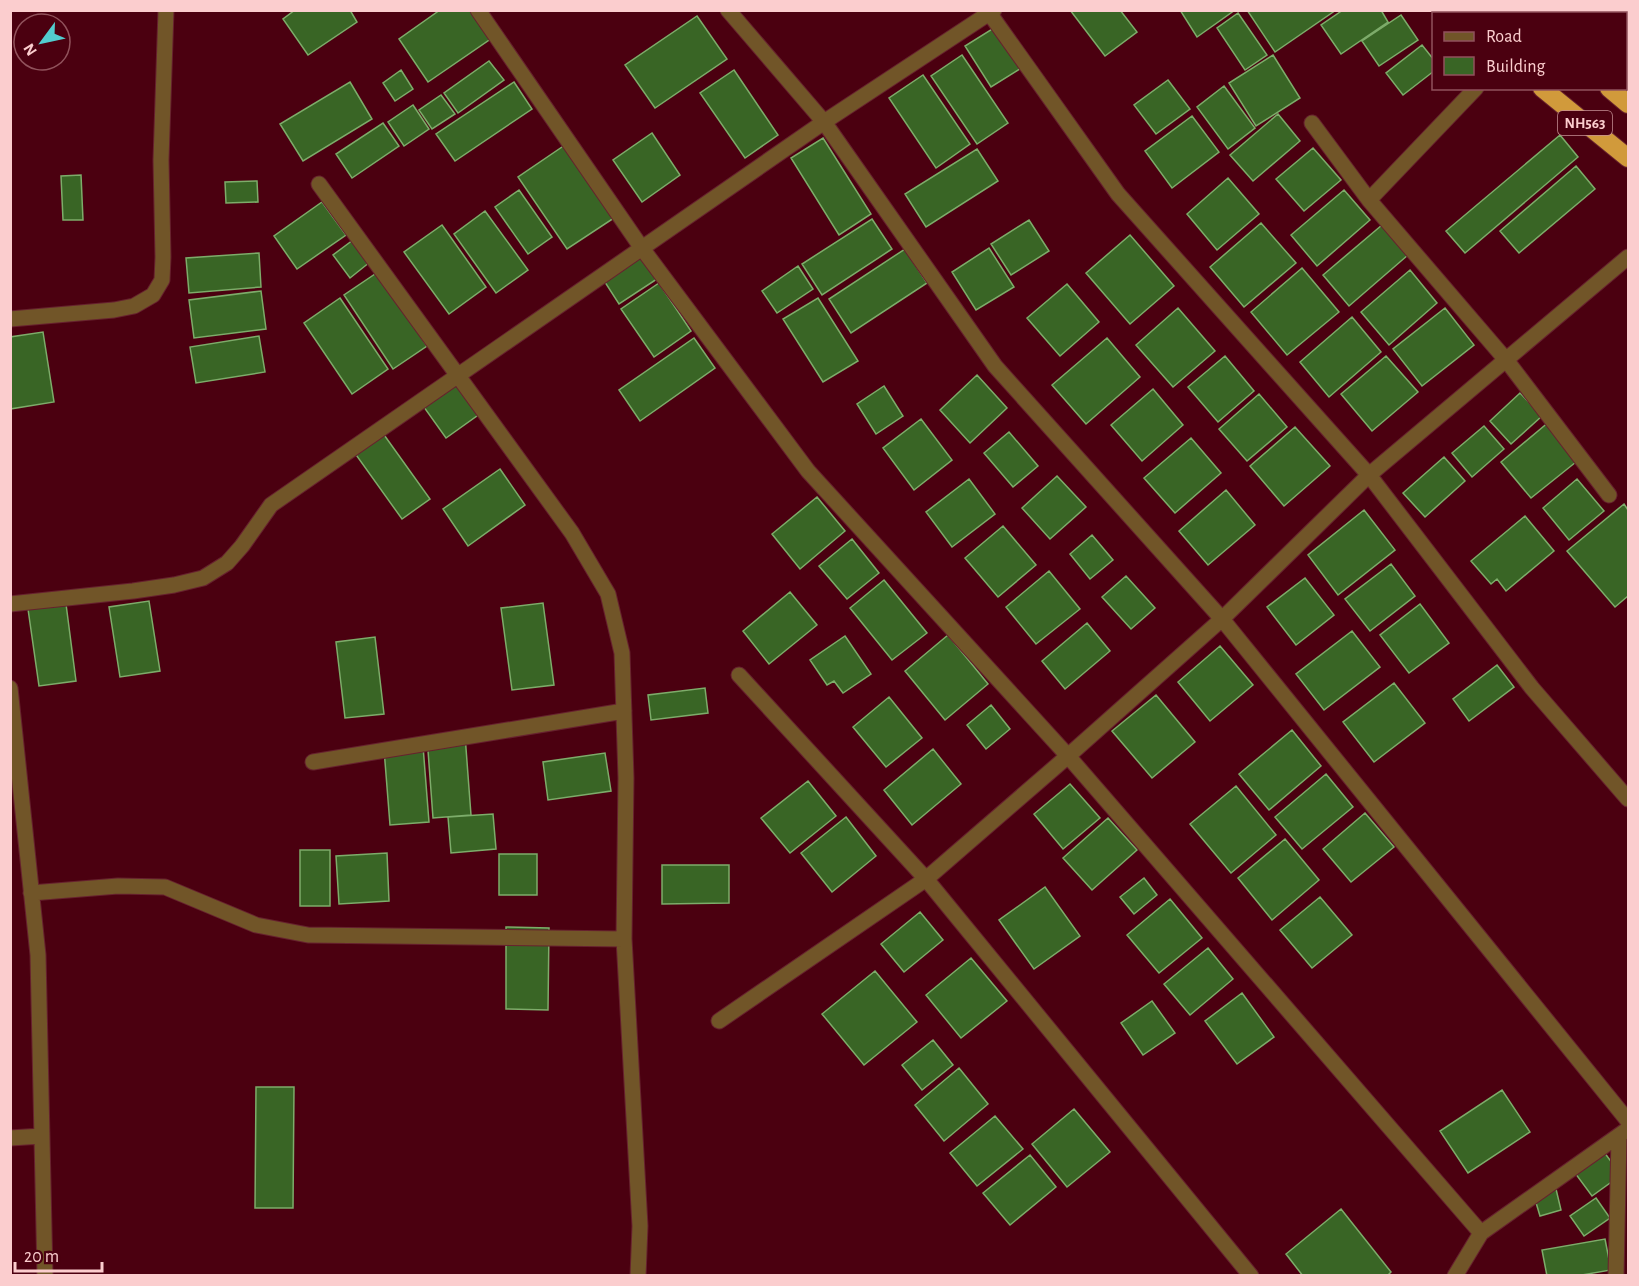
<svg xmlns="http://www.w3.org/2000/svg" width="1639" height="1286" viewBox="0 0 1639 1286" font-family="'Alegreya Sans',sans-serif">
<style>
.building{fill:#396525;stroke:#7dac6a;stroke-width:1.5}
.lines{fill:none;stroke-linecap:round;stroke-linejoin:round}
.street-casing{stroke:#67212e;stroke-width:17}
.highway-casing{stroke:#67212e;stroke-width:20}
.street{stroke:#715528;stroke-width:15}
.highway{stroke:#d19a3b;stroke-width:18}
.labels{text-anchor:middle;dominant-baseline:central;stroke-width:4.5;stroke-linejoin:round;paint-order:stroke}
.shield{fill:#4b0010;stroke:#c69095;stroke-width:1.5}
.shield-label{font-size:15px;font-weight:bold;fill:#fbcdce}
</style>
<rect width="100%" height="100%" fill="#4b0010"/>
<path class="building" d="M295,10H350L357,22L308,55L283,19Z
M440,10H473L492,38L428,82L399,39Z
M1070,10H1120L1137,32L1105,56Z
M1180,10H1235L1197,37Z
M1247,10H1336L1275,52Z
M1343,10H1381L1388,22L1341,54L1321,25Z
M1604,10H1628V20L1626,24V14H1608Z
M1238,13L1267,55L1245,70L1217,28Z
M1401,15L1418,40L1379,66L1362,41Z
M697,16L727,59L655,108L625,65Z
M997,26L1023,67L991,87L965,46Z
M1422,45L1434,60V71L1403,95L1386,73Z
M962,55L1008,123L977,144L931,76Z
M1273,55L1300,98L1256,126L1229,83Z
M489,61L504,80L458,113L444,93Z
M401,70L413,89L395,101L383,83Z
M734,70L778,135L745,158L700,93Z
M923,75L970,144L936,168L889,98Z
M1168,80L1190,109L1156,134L1134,105Z
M350,82L372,119L303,161L280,124Z
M514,82L532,109L455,161L436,134Z
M1224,86L1255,128L1228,149L1197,107Z
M441,95L455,114L432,129L419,110Z
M413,105L429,129L404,146L388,122Z
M1278,114L1300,141L1253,181L1230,155Z
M1192,116L1219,152L1172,188L1145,151Z
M383,123L399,146L352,178L336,154Z
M652,133L680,175L642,202L613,160Z
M1560,135L1578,157L1465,253L1446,231Z
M823,138L871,214L839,235L791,158Z
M565,145L614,218L567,249L518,177Z
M1313,148L1341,180L1304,211L1276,179Z
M977,149L998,181L926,227L905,194Z
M1576,166L1595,189L1519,253L1500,231Z
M81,175L83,220H63L61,176Z
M1228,178L1259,214L1217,250L1187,214Z
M257,181L258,202L226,203L225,182Z
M519,190L552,237L528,254L495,207Z
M1344,190L1370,220L1317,266L1291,235Z
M322,202L346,235L297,269L274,236Z
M485,211L528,270L496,293L454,234Z
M872,219L892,249L822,295L802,264Z
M1029,220L1049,251L1011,275L991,244Z
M1261,223L1296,263L1244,307L1210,267Z
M442,225L486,287L449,314L404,252Z
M1382,225L1408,255L1349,306L1323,275Z
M1130,235L1174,286L1130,324L1086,273Z
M353,240L370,262L350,278L333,255Z
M989,248L1014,287L976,310L952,272Z
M905,249L927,283L851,333L829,299Z
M639,252L657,279L619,304L601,276Z
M259,253L261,287L189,293L186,258Z
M798,266L813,289L777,313L762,291Z
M1302,268L1339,312L1287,355L1251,312Z
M1410,270L1437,303L1389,345L1361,312Z
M378,272L427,346L393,369L344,295Z
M659,283L691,331L654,357L621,309Z
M1067,284L1099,322L1060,356L1027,318Z
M261,291L266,329L194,338L189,300Z
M340,298L388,369L352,394L304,323Z
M818,298L858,361L823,382L783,319Z
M1178,308L1215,351L1173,387L1136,345Z
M1445,308L1474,345L1422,386L1393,349Z
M1352,317L1381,352L1329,397L1300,362Z
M43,332L54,402L10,409V337Z
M259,336L265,372L196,383L190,347Z
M694,338L715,368L640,421L619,390Z
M1107,338L1140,377L1086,424L1052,385Z
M1225,356L1254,391L1218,422L1188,387Z
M1386,356L1418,392L1372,431L1341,394Z
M977,375L1007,408L970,443L940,410Z
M456,378L481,413L446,438L421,403Z
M884,386L903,416L876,434L857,404Z
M1153,389L1183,425L1142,461L1111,425Z
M1520,393L1542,416L1511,444L1490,421Z
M1259,394L1287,427L1247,461L1219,429Z
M921,419L952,460L914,490L883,448Z
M1550,421L1581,458L1531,498L1501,462Z
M1484,426L1504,449L1472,477L1452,453Z
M1295,427L1330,466L1284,506L1250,466Z
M382,432L430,499L402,519L354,452Z
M1009,432L1038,466L1013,487L984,453Z
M1191,438L1221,473L1175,513L1144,478Z
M1444,457L1465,481L1425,517L1403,493Z
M500,469L525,505L468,546L443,509Z
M1057,476L1086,507L1050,539L1022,508Z
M969,479L995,514L952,547L926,512Z
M1577,479L1604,511L1569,540L1543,508Z
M1226,490L1255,525L1208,565L1179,531Z
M817,497L845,531L800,569L772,534Z
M1624,504L1628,510V596L1615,607L1567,551Z
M1364,510L1395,550L1338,595L1308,555Z
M1525,516L1554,551L1506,591L1497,579L1491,584L1471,561Z
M1003,526L1036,565L998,597L965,558Z
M1092,535L1113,560L1090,579L1070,554Z
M852,539L879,573L847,599L819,566Z
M1391,564L1415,596L1370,631L1345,599Z
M1049,571L1080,609L1036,644L1006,607Z
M1126,576L1155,608L1131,629L1102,597Z
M1305,578L1334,615L1296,645L1267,607Z
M884,580L927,633L892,660L850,608Z
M790,592L817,625L769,664L743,631Z
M149,601L160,671L120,677L109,607Z
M543,603L554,685L512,690L501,608Z
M66,604L76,681L39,686L28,609Z
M1420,604L1449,643L1409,673L1380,635Z
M1087,623L1110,651L1065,689L1042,661Z
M1352,631L1380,667L1324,710L1296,674Z
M948,635L988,684L945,720L905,671Z
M845,636L871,674L843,693L834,681L827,685L810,660Z
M375,637L384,714L345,718L336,642Z
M1220,646L1253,685L1210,721L1178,682Z
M1497,665L1514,687L1469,721L1453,699Z
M1394,683L1425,723L1374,762L1343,722Z
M705,688L708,713L651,720L648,695Z
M1156,695L1195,742L1152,778L1112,731Z
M889,697L922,738L886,767L853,727Z
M991,705L1010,729L986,749L967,725Z
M1292,730L1321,766L1269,810L1239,774Z
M465,735L471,815L433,818L427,737Z
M423,746L429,822L390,825L384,749Z
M933,749L961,784L912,825L884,790Z
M605,753L611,791L548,800L543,762Z
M1326,774L1353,807L1302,849L1275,817Z
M808,781L836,816L790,853L761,818Z
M1070,784L1100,818L1063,849L1034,814Z
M1236,786L1276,835L1231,873L1190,824Z
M1365,813L1394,847L1351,882L1323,849Z
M493,814L496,849L451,853L448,817Z
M846,817L876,856L832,892L801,853Z
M1108,818L1137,850L1092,890L1063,858Z
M1285,839L1319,880L1272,920L1238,878Z
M300,850H330V906H300Z
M387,853L389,901L339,904L336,856Z
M499,854H537V895H499Z
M662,865H729V903L662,904Z
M1144,878L1157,895L1134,914L1120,897Z
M1045,887L1080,936L1034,969L999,920Z
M1320,897L1352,935L1312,968L1280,930Z
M1170,899L1202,938L1159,973L1127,935Z
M920,912L943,940L904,972L881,944Z
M506,927L549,928L548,1010L506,1009Z
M1208,948L1233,979L1190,1015L1164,984Z
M971,958L1007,1001L961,1038L926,995Z
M875,971L917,1022L864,1065L822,1014Z
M1242,993L1274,1037L1237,1064L1205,1021Z
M1152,1001L1175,1033L1143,1055L1121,1023Z
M933,1040L953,1065L922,1090L902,1065Z
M959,1068L988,1104L944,1141L915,1105Z
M256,1087H294L293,1208H255Z
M1502,1090L1530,1132L1468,1173L1440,1131Z
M1074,1109L1110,1152L1067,1187L1032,1144Z
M995,1116L1023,1149L977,1186L950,1153Z
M1604,1152L1621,1175L1592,1196L1575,1173Z
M1030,1155L1056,1187L1010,1225L983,1193Z
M1556,1189L1561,1210L1540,1216L1534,1196Z
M1596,1198L1610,1218L1584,1236L1570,1216Z
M1341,1209L1391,1272L1387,1276H1303L1286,1254Z
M1605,1239L1611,1270L1576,1276H1547L1542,1250Z"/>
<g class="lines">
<g class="street-casing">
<path id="street" d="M478,10L641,247L808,471L1068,756L1481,1233
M728,10L824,122L995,366L1222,619L1628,1121
M990,14L1118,194L1369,475L1532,688L1628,799
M1312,123L1369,200L1507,361L1609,495
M319,184L572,533L608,594L622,653L626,778L624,939L640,1226L638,1276
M1369,200L1476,88
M10,319L114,310L134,306L153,295L162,280L163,257L161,160L166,10
M10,604L133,591L174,585L203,578L227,563L242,546L271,505L824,122L994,10
M739,675L926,879L1251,1276
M10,688L38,955L45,1276
M313,762L624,711
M31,893L118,886L165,887L256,925L308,935L624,939
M719,1021L926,879L1068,756L1222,619L1369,475L1628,257
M10,1138L42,1136
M1455,1276L1481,1233L1628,1129
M1616,1276L1619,1136"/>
</g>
<g class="highway-casing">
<path id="highway" d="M1445,10L1448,14
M1510,10L1514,14
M1542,88L1628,158
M1609,88L1628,104"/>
</g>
<use href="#street" class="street"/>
<use href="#highway" class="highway"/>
</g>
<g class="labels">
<rect class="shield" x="1558" y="111" width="54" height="24" rx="4.5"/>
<g class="shield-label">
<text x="1585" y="123">NH563</text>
</g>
</g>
<rect width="1639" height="1286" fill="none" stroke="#fbcdce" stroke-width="24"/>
<rect x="1432" y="12" width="195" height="78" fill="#4b0010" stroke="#91525c" stroke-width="1.5"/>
<rect x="1444" y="32" width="30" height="9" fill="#715528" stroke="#91525c" stroke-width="1.5"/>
<text x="1486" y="42" font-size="18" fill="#fbcdce">Road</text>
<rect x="1444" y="57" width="30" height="18" fill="#396525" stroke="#91525c" stroke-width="1.5"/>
<text x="1486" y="72" font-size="18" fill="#fbcdce">Building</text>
<g transform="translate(42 42) rotate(237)"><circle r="28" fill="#4b0010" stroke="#91525c" stroke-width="1.5"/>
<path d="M0-4.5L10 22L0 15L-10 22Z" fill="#52cdcf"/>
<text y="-9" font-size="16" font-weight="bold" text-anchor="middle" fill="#fbcdce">N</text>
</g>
<path d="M15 1262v9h87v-9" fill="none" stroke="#fbcdce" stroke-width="3"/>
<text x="24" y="1262" font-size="18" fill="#fbcdce" stroke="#4b0010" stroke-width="4.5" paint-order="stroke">20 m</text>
</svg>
